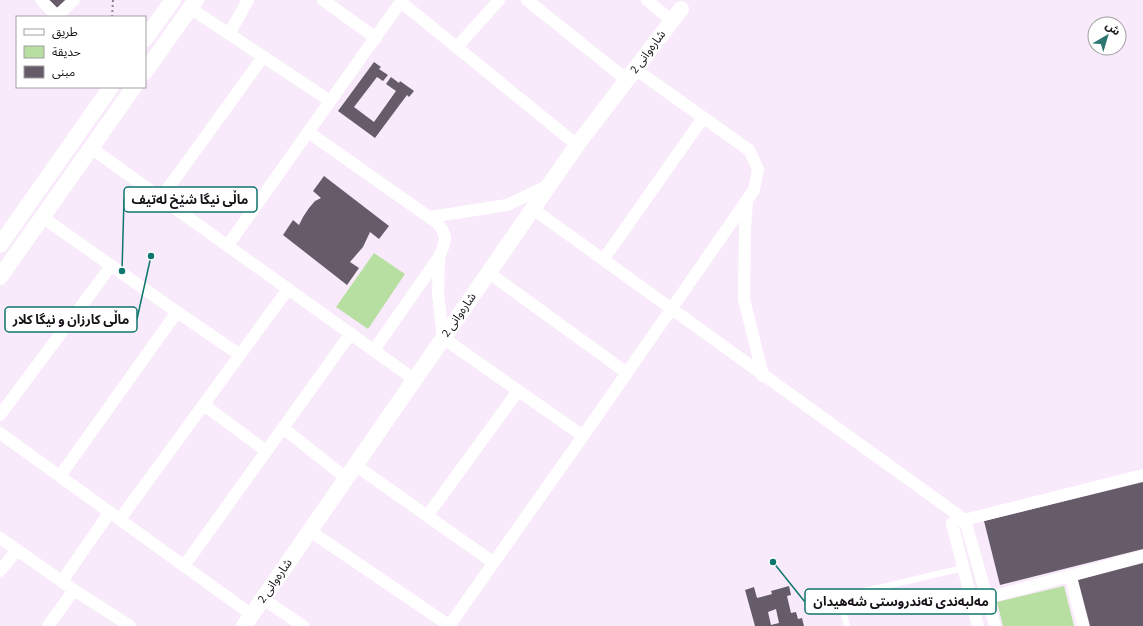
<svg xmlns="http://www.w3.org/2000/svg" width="1143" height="626" viewBox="0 0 1143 626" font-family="'Source Sans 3','Noto Sans Arabic',sans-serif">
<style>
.green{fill:#b8dfa2}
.building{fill:#665b68;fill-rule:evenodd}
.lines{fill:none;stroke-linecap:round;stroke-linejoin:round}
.path{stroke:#8e848f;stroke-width:2;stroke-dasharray:2 3;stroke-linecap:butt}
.lane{stroke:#fff;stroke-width:6}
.street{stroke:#fff;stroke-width:12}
.secondary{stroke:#fff;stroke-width:16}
.labels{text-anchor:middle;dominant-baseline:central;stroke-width:4;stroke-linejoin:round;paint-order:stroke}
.street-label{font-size:12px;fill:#161217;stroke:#fff}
.leader{fill:none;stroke:#0f766e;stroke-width:1.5}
.callout-dot{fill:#0f766e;stroke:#fff;stroke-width:1.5}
.callout{fill:#fff;stroke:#0f766e;stroke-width:1.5}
.callout-label{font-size:13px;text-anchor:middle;font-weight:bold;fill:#161217}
</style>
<rect width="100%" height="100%" fill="#f8eafa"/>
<path class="green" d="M374,253L405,274L368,329L336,307Z
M1064,586L1074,626H1003L997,602Z"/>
<path class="building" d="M47,0H66L56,9Z
M374,62L381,67L379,69L388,75L383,81L377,77L354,107L374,122L396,91L386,84L391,77L399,83L400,81L414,91L409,97L407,95L375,138L338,111Z
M324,176L389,226L379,239L370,232L363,247L350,262L359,268L347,285L283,235L293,220L299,225L303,217L309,208L315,201L321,198L313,191Z
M1143,482V549L1000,585L984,521Z
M1143,563V626H1090L1078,580Z
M789,586L791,595L787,596L791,613L796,612L798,619L802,618L804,626H755L745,590L754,587L757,598L772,594L771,591ZM776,609L779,623L771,625L768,612Z"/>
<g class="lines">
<path class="path" d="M112,17L113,0"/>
<path class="lane" d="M847,626L840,597L963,568"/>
<path class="street" d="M41,0L58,17
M323,0L376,38
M527,0L627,80
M647,0L672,21
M401,2L577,145
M190,8L330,101
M57,16L74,0
M229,34L248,0
M457,47L499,0
M308,132L436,222C449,235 446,241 439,257L374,350
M91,148L415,380
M161,198L263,57
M747,201L745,228L744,299L763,376
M533,209L965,520L995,626
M42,217L177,312L240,355
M430,217L507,205L549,185
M228,245L402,0
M439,257L438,294L443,338L583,436
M603,260L703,118
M489,273L627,373
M204,405L266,451
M0,415L111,266
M283,428L346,478
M0,433L252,615
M355,465L494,563
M60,476L177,312
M427,516L518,391
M120,519L288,289
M310,531L450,626
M0,538L74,590L130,626
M184,566L351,333
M0,571L17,550
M1070,575L1083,626
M62,581L110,512
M987,598L1143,556
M263,599L303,626
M48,626L74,590
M449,626L583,436L754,190L758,169L749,150L635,69
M978,626L952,523L1143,475"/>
<path class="secondary" d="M145,39L173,0
M145,72L196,0
M0,245L111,87
M0,277L134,87
M244,626L577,145L681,9"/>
</g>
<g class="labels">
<g class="street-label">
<text transform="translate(648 52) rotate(-53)">شارەوانی 2</text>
<text transform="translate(459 315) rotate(-55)">شارەوانی 2</text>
<text transform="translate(275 581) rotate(-55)">شارەوانی 2</text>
</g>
</g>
<path class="leader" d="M122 271L124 199M151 256L137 319M773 562L805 602"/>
<g class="callout-dot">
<circle cx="122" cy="271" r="4"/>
<circle cx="151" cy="256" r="4"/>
<circle cx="773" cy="562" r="4"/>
</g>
<g class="callout">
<rect x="124" y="187" width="133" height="25" rx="4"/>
<rect x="5" y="307" width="132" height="25" rx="4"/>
<rect x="805" y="589" width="191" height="25" rx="4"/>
</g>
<g class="callout-label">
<text x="190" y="204">ماڵی نیگا شێخ لەتیف</text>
<text x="71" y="324">ماڵی کارزان و نیگا کلار</text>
<text x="901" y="606">مەلبەندی تەندروستی شەهیدان</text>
</g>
<rect x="16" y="16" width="130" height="72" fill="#ffffff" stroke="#a2a0a2"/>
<rect x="24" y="29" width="20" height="6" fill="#ffffff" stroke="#a2a0a2"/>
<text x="52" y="36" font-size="12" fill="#161217">طريق</text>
<rect x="24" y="46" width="20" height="12" fill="#b8dfa2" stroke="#a2a0a2"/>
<text x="52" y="56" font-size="12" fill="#161217">حديقة</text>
<rect x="24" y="66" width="20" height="12" fill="#665b68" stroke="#a2a0a2"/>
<text x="52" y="76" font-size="12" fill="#161217">مبنى</text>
<g transform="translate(1107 36) rotate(38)"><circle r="19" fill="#ffffff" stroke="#a2a0a2"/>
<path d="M0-3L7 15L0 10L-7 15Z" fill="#2e7670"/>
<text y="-6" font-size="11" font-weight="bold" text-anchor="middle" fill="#161217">ش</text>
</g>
</svg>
